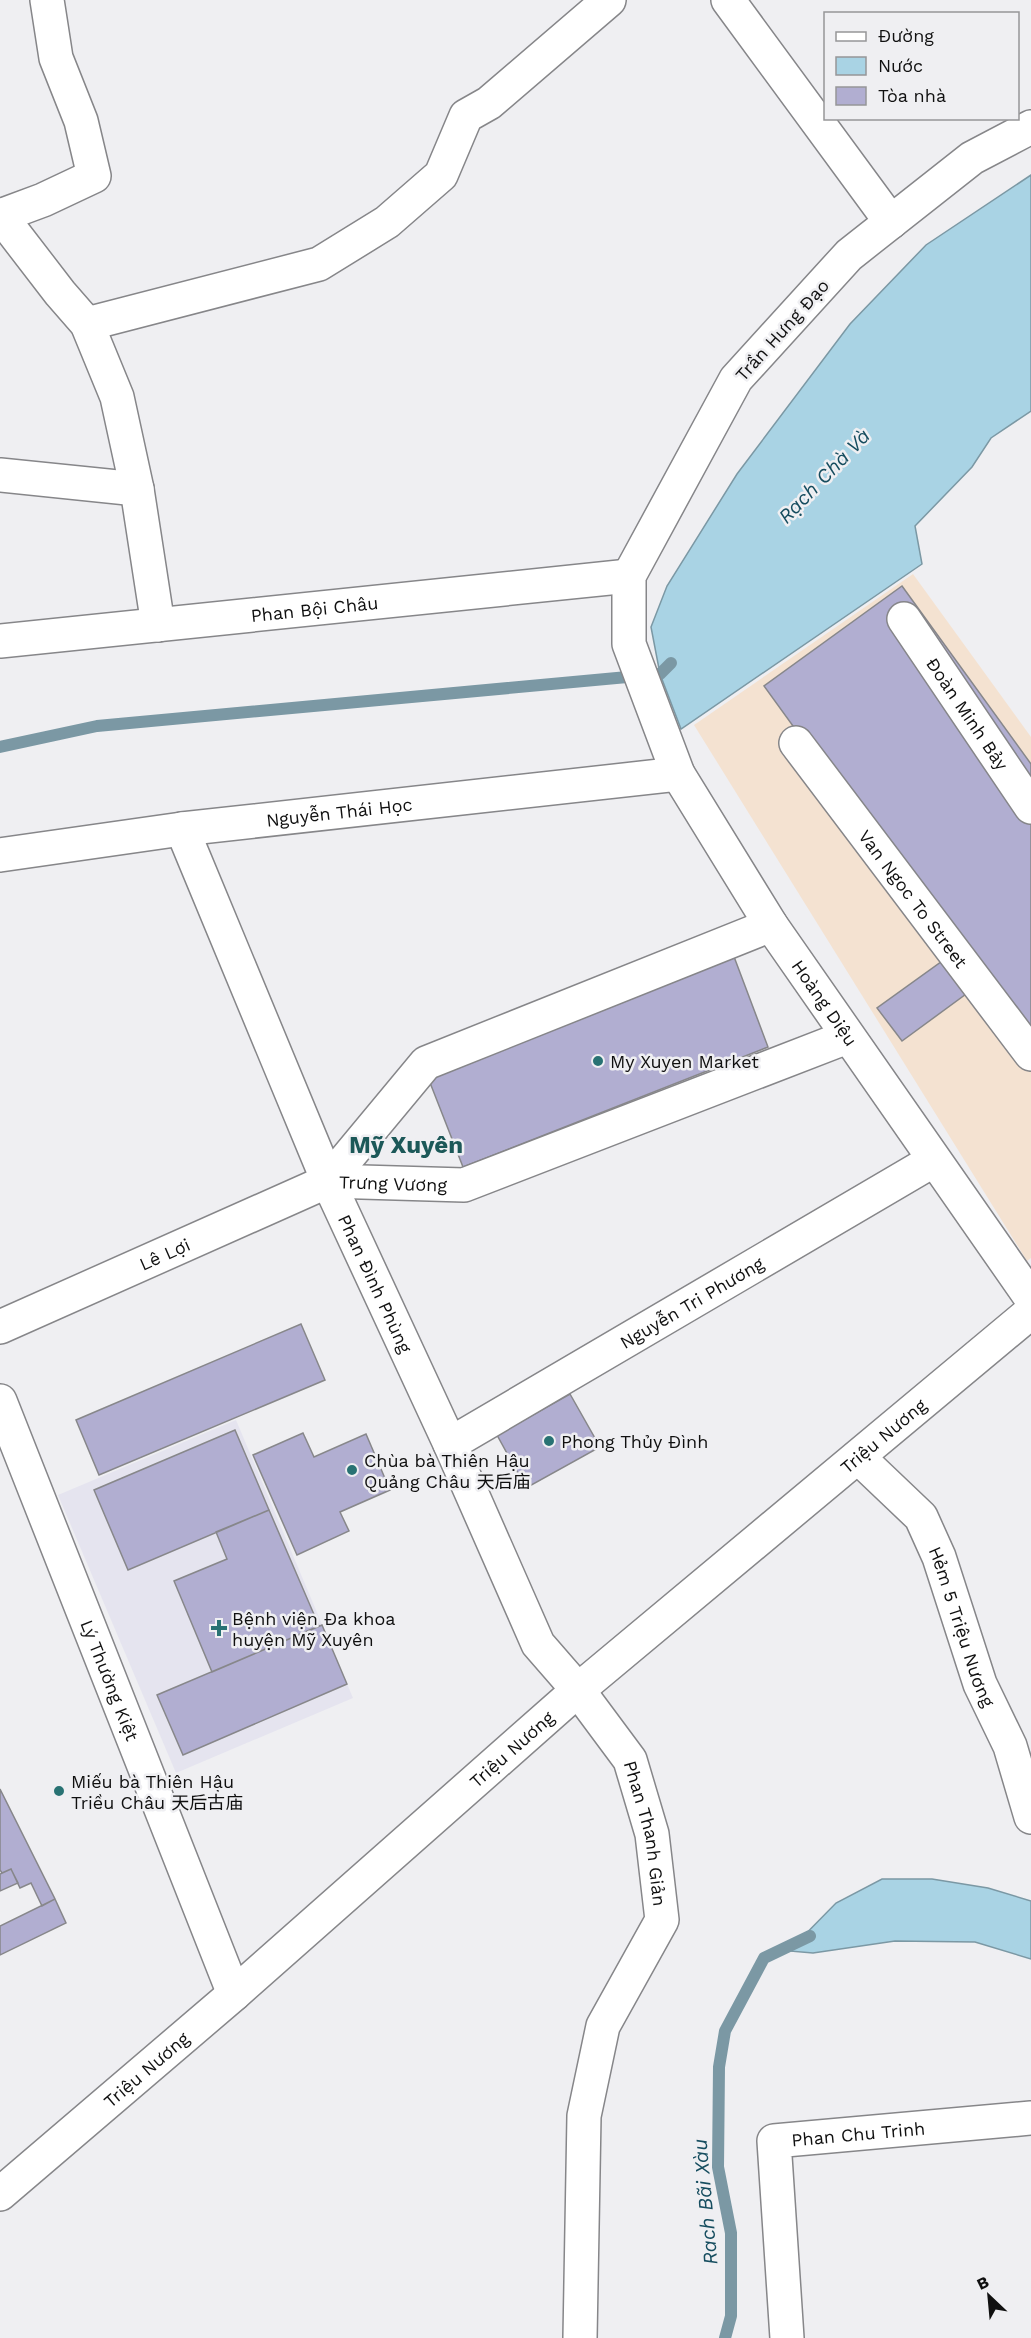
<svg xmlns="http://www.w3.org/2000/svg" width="1031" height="2338" viewBox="0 0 1031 2338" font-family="'Work Sans','Noto Sans SC',sans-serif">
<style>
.commercial{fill:#f4e2d1}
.built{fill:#e5e4ef}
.water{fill:#a9d3e4;stroke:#7b98a4;stroke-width:1.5}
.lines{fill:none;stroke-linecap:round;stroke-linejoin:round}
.stream{stroke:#7b98a4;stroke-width:12}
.building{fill:#b1aed1;stroke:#87878a;stroke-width:1.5}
.minor-casing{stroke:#868689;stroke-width:36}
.major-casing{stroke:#868689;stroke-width:36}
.minor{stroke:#fff;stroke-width:33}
.major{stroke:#fff;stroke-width:33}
.poi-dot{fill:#287273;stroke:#efeff2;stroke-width:2}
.labels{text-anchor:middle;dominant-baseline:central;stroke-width:5;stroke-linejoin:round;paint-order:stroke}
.street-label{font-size:18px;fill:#101010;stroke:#efeff2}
.poi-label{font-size:18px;fill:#101010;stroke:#efeff2;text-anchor:start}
.water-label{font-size:20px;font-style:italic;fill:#164d5f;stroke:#efeff2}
.district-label{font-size:24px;font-weight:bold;fill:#1c5858;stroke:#efeff2}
</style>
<rect width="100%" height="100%" fill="#efeff2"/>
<path class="commercial" d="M913,574L1031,737V1258L1027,1261L694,725Z"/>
<path class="built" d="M236,1420L353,1698L176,1773L58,1495Z"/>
<path class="water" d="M1031,175V411L991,438L972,467L915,526L922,564L681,729L660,674L651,627L667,586L737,474L850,324L926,245Z
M882,1879H932L988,1888L1031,1901V1959L975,1942L895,1941L813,1953L789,1951L836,1903Z"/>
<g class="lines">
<path class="stream" d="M0,747L97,726L660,674L671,663
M725,2338L731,2316V2233L718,2167L719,2067L725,2031L764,1958L810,1936"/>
</g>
<path class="building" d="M902,586L1031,764V1068L973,989L902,1041L877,1008L956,951L764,686Z
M733,954L768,1047L463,1167L427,1075Z
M301,1324L325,1380L99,1475L76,1420Z
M570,1394L600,1447L526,1488L497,1435Z
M235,1430L269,1510L128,1570L94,1490Z
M303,1433L314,1457L366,1434L390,1490L340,1512L349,1531L297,1555L253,1455Z
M269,1510L319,1626L212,1672L174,1581L227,1559L216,1532Z
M322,1625L347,1684L183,1755L157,1695Z
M0,1789L55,1899L42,1906L31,1883L20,1888L11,1869L2,1873L0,1870Z
M11,1869L18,1883L0,1891V1874Z
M55,1899L66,1923L0,1955V1926Z"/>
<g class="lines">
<g class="minor-casing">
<g id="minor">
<path d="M728,0L891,222"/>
<path id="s1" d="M1031,127L972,158L849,255L736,379L629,576V644L678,774L771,925L1031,1298"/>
<path d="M0,215L60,293L87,324L117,397L137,489L158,625"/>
<path d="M0,216L43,200L94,176L81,121L56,58L47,0"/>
<path d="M87,324L319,264L387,222L441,175L466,116L489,103L609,0"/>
<path d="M0,475L137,489"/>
<path id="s2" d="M904,619L1031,807"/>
<path id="s3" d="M0,641L629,576"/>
<path id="s4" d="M796,743L1031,1054"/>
<path id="s5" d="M182,829L328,1181L450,1444L538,1644L578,1690L630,1760L652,1834L662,1920L603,2026L584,2116L580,2338"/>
<path id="s6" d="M0,855L182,829L678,774"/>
<path d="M328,1181L426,1063L771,925"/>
<path id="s7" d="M0,1327L328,1181L464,1185L847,1037"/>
<path id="s8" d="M0,1401L234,1994"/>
<path id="s9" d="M450,1444L934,1160"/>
<path id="s10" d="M858,1457L921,1517L939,1557L980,1684L1010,1746L1031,1817"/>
<path id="s11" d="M787,2338L774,2141L1031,2118"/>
</g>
</g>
<g class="major-casing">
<g id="major">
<path id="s12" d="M0,2194L234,1994L578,1690L1031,1312"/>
</g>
</g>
<use href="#minor" class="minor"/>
<use href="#major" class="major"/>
</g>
<g class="poi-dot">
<circle cx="598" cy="1061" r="6"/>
<circle cx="549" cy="1441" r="6"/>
<circle cx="352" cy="1470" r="6"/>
<path d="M216 1619h6v6h6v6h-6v6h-6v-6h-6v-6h6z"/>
<circle cx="59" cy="1791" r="6"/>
</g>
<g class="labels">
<g class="street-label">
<text transform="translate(782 330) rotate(-48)">Trần Hưng Đạo</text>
<text stroke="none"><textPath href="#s3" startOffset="316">Phan Bội Châu</textPath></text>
<text stroke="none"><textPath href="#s2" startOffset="114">Đoàn Minh Bảy</textPath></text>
<text stroke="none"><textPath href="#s6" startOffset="342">Nguyễn Thái Học</textPath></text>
<text stroke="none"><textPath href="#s4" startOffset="195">Van Ngoc To Street</textPath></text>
<text stroke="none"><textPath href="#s1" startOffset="1094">Hoàng Diệu</textPath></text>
<text stroke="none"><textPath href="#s7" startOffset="424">Trưng Vương</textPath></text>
<text stroke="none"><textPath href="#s7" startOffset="180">Lê Lợi</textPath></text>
<text stroke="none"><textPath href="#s5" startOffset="494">Phan Đình Phùng</textPath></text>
<text stroke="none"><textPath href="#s9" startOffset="280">Nguyễn Tri Phương</textPath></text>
<text stroke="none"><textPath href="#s12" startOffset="1164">Triệu Nương</textPath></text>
<text stroke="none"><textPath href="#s10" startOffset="204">Hẻm 5 Triệu Nương</textPath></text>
<text stroke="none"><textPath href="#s8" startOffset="300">Lý Thường Kiệt</textPath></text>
<text stroke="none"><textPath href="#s12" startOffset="678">Triệu Nương</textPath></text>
<text stroke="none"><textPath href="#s5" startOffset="1113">Phan Thanh Giản</textPath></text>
<text stroke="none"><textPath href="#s12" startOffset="192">Triệu Nương</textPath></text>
<text stroke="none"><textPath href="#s11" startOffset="282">Phan Chu Trinh</textPath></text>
</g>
<g class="poi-label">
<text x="610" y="1061">My Xuyen Market</text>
<text x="561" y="1441">Phong Thủy Đình</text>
<text x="364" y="1460">Chùa bà Thiên Hậu<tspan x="364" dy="21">Quảng Châu 天后庙</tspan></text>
<text x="232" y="1618">Bệnh viện Đa khoa<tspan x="232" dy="21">huyện Mỹ Xuyên</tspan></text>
<text x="71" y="1781">Miếu bà Thiên Hậu<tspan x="71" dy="21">Triều Châu 天后古庙</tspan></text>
</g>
<g class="water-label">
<text transform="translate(824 476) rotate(-46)">Rạch Chà Và</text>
<text transform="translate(705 2202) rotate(-95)">Rach Bãi Xàu</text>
</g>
<g class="district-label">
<text x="406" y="1145">Mỹ Xuyên</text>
</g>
</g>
<rect x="824" y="12" width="195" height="108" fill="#efeff2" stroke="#969698" stroke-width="1.5"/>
<rect x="836" y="32" width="30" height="9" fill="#ffffff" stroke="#969698" stroke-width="1.5"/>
<text x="878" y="42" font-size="18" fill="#101010">Đường</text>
<rect x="836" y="57" width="30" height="18" fill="#a9d3e4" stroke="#969698" stroke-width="1.5"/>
<text x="878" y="72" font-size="18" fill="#101010">Nước</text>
<rect x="836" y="87" width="30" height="18" fill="#b1aed1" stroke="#969698" stroke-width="1.5"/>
<text x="878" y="102" font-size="18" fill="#101010">Tòa nhà</text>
<g transform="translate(989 2296) rotate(334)" stroke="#efeff2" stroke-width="4.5" paint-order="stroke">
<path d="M0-4.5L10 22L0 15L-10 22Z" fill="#101010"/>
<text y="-9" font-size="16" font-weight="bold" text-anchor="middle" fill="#101010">B</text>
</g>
</svg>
